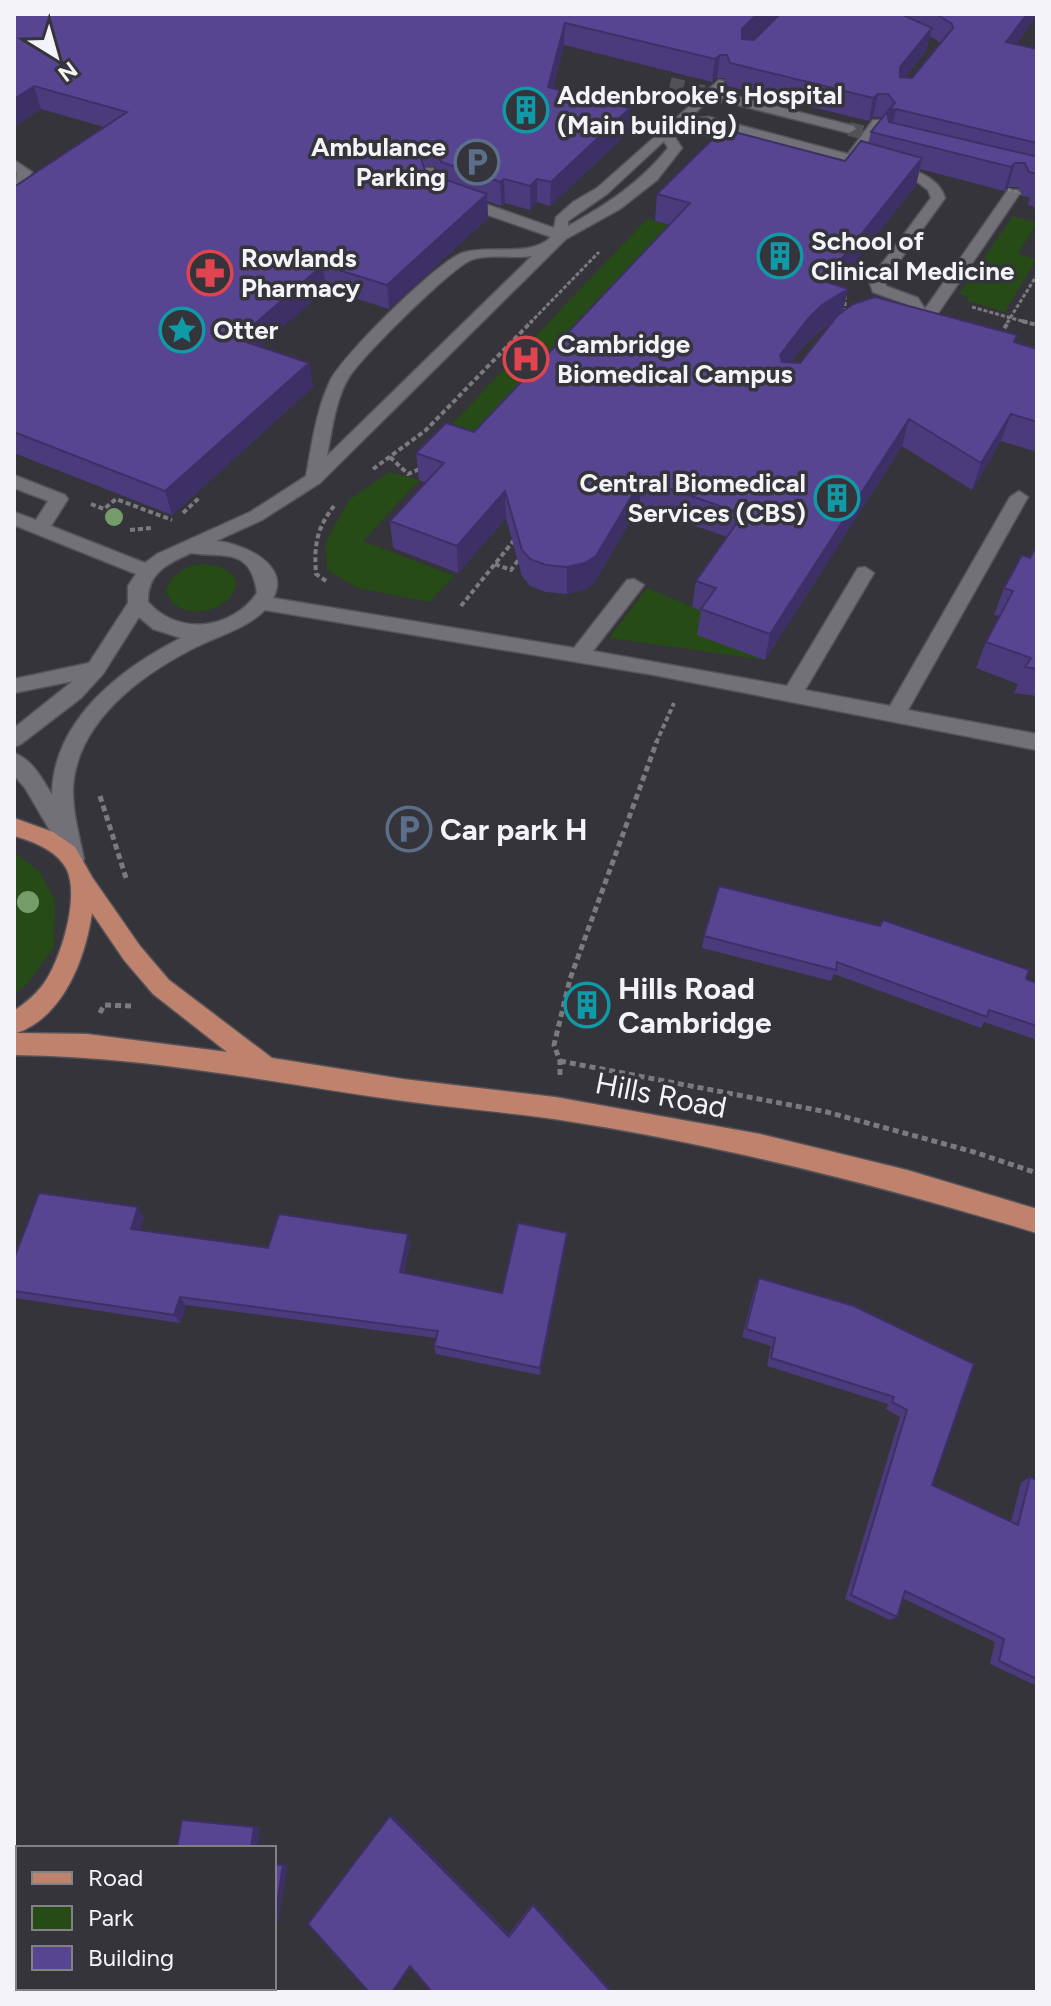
<svg xmlns="http://www.w3.org/2000/svg" width="1051" height="2006" viewBox="0 0 1051 2006" font-family="Figtree,sans-serif">
<style>
.green{fill:#264b16}
.lines{fill:none;stroke-linecap:round;stroke-linejoin:round}
.minor-tunnel{stroke:#525156;stroke-width:14;stroke-dasharray:14 7;stroke-linecap:butt}
.minor-casing{stroke:#545359;stroke-width:3}
.major-casing{stroke:#545359;stroke-width:3}
.path-far2{stroke:#7a7a7f;stroke-width:3;stroke-dasharray:4 2;stroke-linecap:butt}
.path-far1{stroke:#7a7a7f;stroke-width:4;stroke-dasharray:5 3;stroke-linecap:butt}
.path{stroke:#7a7a7f;stroke-width:5;stroke-dasharray:6 4;stroke-linecap:butt}
.minor{fill:#727178;fill-rule:evenodd}
.major{fill:#bf826c;fill-rule:evenodd}
.path-bridge{stroke:#7a7a7f;stroke-width:3;stroke-dasharray:4 2;stroke-linecap:butt}
.tree{fill:#759d69}
.wall{fill:#4b3b7d;fill-rule:evenodd}
.shaded-wall{fill:#3d3066}
.building{fill:#574591;stroke:#3d3066;stroke-width:2}
.labels{text-anchor:middle;dominant-baseline:central;stroke-width:7;stroke-linejoin:round;paint-order:stroke}
.far-poi-label{font-size:26px;font-weight:bold;fill:#f4f4f8;stroke:#35343a;text-anchor:start}
.poi-label{font-size:30px;font-weight:bold;fill:#f4f4f8;stroke:#35343a;text-anchor:start}
.street-label{font-size:30px;fill:#f4f4f8;stroke:#35343a}
</style>
<rect width="100%" height="100%" fill="#35343a"/>
<path class="green" d="M1013,216L1037,223L1018,254L1036,259L1005,312L966,300L968,296L959,294Z
M647,219L700,234L475,460L432,445Z
M390,472L419,480L363,541L454,576L429,602L358,588L327,570L326,541L349,500Z
M194,565C211,563 226,565 236,580C238,614 171,625 166,589C172,575 181,570 194,565Z
M647,588L712,615L765,660L609,638Z
M14,852L39,871L55,900L54,947L26,985L14,994Z"/>
<g class="lines">
<path class="minor-tunnel" d="M670,84L723,97
M849,129L890,139"/>
<g class="minor-casing">
<path id="minor" d="M719,80L724,81V87L688,119L709,117L848,154L873,120H883L885,123L860,157C887,165 936,167 945,198L885,281L886,286L918,298L925,309L1008,190H1018L1020,193L930,325H918L906,304L873,292L869,281L931,198L928,190L916,181L709,125L678,128L672,133L682,148L657,180L620,209L566,239L320,483L262,520L216,541C242,543 292,565 273,598L574,648L627,580L634,579L644,585L593,651L787,686L858,568L865,567L874,573L805,690L890,706L1010,497L1019,491L1028,497L908,710L1037,734V750L654,675L265,610C246,629 217,636 194,648C141,675 78,721 73,786C72,811 79,835 84,859L81,865L73,868L65,865L57,836L52,834L25,788L14,775V753C32,759 43,780 52,795C53,720 121,668 181,638L153,629L139,617L103,674L81,698L21,744L14,747V728L73,681L14,693V679L89,663L128,603V586L136,574L14,525V512L36,520L48,501L14,488V475L65,495L68,499L51,526L145,563L157,554L250,512L306,476C312,444 316,411 330,381C341,357 437,262 462,253C489,244 530,258 551,237L428,194L421,171L423,168H433L440,188L554,228L556,217L573,202L597,188ZM664,141L668,148C640,183 607,204 568,226V221L607,194ZM532,256L327,456C332,431 335,401 348,379C359,359 451,268 471,260C489,253 512,259 532,256ZM191,553C225,558 251,547 257,593C231,630 178,636 148,602C147,573 167,564 191,553Z
M723,93L854,126L856,129L849,133L718,100L716,97Z
M14,160L32,172L19,193L14,194L17,173L14,171Z"/>
</g>
<g class="major-casing">
<path id="major" d="M14,818L53,832L75,847L92,877L140,946L169,980L272,1058L403,1079L555,1097L760,1134L907,1170L1037,1209V1233C879,1185 718,1144 554,1119C505,1112 454,1108 404,1101C274,1083 146,1056 14,1055V1011C24,1004 34,996 42,986C60,963 81,896 66,868C56,850 32,841 14,836ZM92,913L124,960L153,994L227,1052L87,1034L17,1033C64,1016 85,959 92,913Z"/>
</g>
<path class="path-far2" d="M845,296V309
M972,307L1029,323
M530,323L599,252
M1007,323L1037,275"/>
<path class="path-far1" d="M1022,321L1037,325
M1000,335L1009,321
M390,457L408,474L422,468
M373,469L426,430L532,321
M91,504L104,509L116,499L172,520
M183,513L199,498
M130,530L152,528
M495,564L511,570L519,559
M326,581L316,574C314,546 316,529 334,506
M461,606L515,539
M656,743L674,703"/>
<path class="path" d="M100,796L126,878
M100,1013L104,1005L133,1006
M560,1061L827,1112L974,1152L1037,1173
M560,1075V1061L554,1045L570,979L657,741"/>
<use href="#minor" class="minor"/>
<use href="#major" class="major"/>
<path class="path-bridge" d="M1002,188L1037,197"/>
</g>
<g class="tree">
<circle cx="114" cy="517" r="9"/>
<circle cx="28" cy="902" r="11"/>
</g>
<path class="wall" d="M14,14H778L751,40H754L780,14H1037V16L1016,44L1037,49V208L1028,205L1030,197L1022,196L1018,187H1008L1004,191L920,169L916,185L837,285L843,310L1015,343L1037,349V452L1001,441L972,490L902,446L765,660L697,635L701,611L692,607L696,581L727,537L639,506L594,583L584,590L567,594L546,592L530,586L522,576L506,518L458,573L393,548L390,521L426,483L419,480L416,453L474,432L670,225L655,221L657,194L845,161L868,143L871,132L883,117H873L869,121L727,86L725,78H717L712,82L564,45L553,88L629,132L550,206L537,202L530,210L505,203L501,206L487,201L488,218L389,309L326,289L260,346L309,363L313,387L172,515L14,453V187L104,127L41,109L14,127ZM930,36L941,43L912,78L905,77L926,51ZM423,166H435L439,178L426,173ZM830,324L800,363L791,362L803,347L817,333Z
M1037,545V696L1014,693L1018,684L976,668L986,642L1000,616L994,615L1004,588L1030,558Z
M704,936L1026,979L1037,983V1040L984,1022L981,1028L834,974L831,981L702,948Z
M144,1217L140,1230L268,1248L410,1243L404,1273L502,1293L567,1233L566,1242L540,1375L436,1354L434,1346L436,1338L186,1305L180,1323L14,1298V1259Z
M759,1278L974,1364L932,1485L1011,1522L1021,1483L1030,1477L1037,1480V1686L990,1664L995,1642L902,1598L897,1617L890,1620L845,1599L900,1417L886,1409L888,1404L767,1366L771,1346L742,1337L755,1287Z
M392,1815L509,1934L533,1903L613,1992H432Z
M182,1820L260,1827L257,1848Z"/>
<path class="shaded-wall" d="M757,14H778L739,52L742,29Z
M1027,14H1037V16L1000,64L1006,42Z
M565,23L564,45L547,110L548,87Z
M932,28L926,51L895,90L900,67Z
M720,55L717,78L712,82L715,59Z
M34,86L41,109L14,127V99Z
M878,94L873,117L869,121L873,98Z
M630,108L629,132L550,206L551,182Z
M896,109L891,132L884,134L889,110Z
M922,158L916,185L819,308L824,281Z
M1015,163L1008,187L1004,191L1011,167Z
M504,179L505,203L501,206L500,182Z
M537,179V202L530,210V186Z
M487,194L488,218L389,309L387,285Z
M323,265L326,289L242,363L237,339Z
M848,289L842,316L817,333L803,347L776,382L780,355L808,319L822,305Z
M309,363L313,387L172,515L165,491Z
M1011,414L1001,441L972,490L981,463Z
M909,419L902,446L765,660L770,634Z
M642,479L639,506L594,583L584,590L567,594V567Z
M505,491L506,518L458,573L457,546Z
M138,1207L144,1217L137,1238L131,1229Z
M567,1233L566,1242L540,1375V1368Z
M408,1234L410,1243L402,1281L400,1272Z
M180,1297L186,1305L180,1323L174,1315Z
M392,1815L509,1934V1937L390,1816Z
M254,1827H260L257,1848H251Z
M288,1864L278,1924L274,1931V1922L283,1865Z
M533,1903L613,1992H611L533,1905Z"/>
<path class="building" d="M14,14H757L742,29V39L754,40L780,14H901L932,28L900,67V77L912,78L953,28L952,24L936,14H1027L1006,42L1037,49V143L896,109L889,110L895,103L888,94H878L873,98L730,63L727,55H720L715,59L565,23L548,87L630,108L551,182L537,179L530,186L504,179L500,182L441,162L433,142L419,143L417,148L426,173L487,194L387,285L323,265L237,339L309,363L165,491L14,432V187L127,112L34,86L14,99Z
M887,112L889,122L1034,156L1037,154V174L1029,172L1025,163H1015L1011,167L871,132Z
M723,129L845,161L861,141L922,158L824,281L848,289L822,305L808,319L780,355L782,362L800,363L838,315L853,304L875,297L1017,335L1014,342L1037,349V422L1011,414L981,463L909,419L770,634L701,609L716,588L696,581L743,514L642,479L596,556L585,563L567,567L546,565L530,559L522,550L505,491L457,546L390,521L444,463L416,453L446,423L474,432L690,203L657,194Z
M1037,545V669L1025,667L1031,658L986,642L1013,591L1004,588L1022,555L1030,558Z
M719,886L880,926L883,920L1029,970L1026,979L1037,983V1026L989,1010L987,1017L837,962L836,970L704,936Z
M39,1193L138,1207L131,1229L268,1248L279,1214L408,1234L400,1272L502,1293L518,1223L567,1233L540,1368L434,1346L438,1331L180,1297L174,1315L14,1291V1259Z
M759,1278L854,1306L974,1364L932,1485L1018,1525L1030,1477L1037,1480V1679L999,1661L1004,1639L905,1591L897,1617L851,1595L907,1410L892,1402L894,1397L771,1358L775,1338L746,1329Z
M390,1816L509,1937L533,1905L611,1992H432L410,1966L392,1992H369L308,1924Z
M182,1820L254,1827L251,1848H177Z
M274,1864L283,1865L274,1922Z
M41,1988H233L231,1992H40Z"/>
<defs>
<g id="building-ring" transform="scale(2.3)"><circle r="9.5" fill="#35343a" stroke="#0f9aa8" stroke-width="1.5"/><path d="M-4-6H4V6H1V3H-1V6H-4ZM-2.5-4.3h1.7v1.8h-1.7ZM.8-4.3h1.7v1.8H.8ZM-2.5-1h1.7V.8h-1.7ZM.8-1h1.7V.8H.8Z" fill="#0f9aa8"/></g>
<g id="parking-ring" transform="scale(2.3)"><circle r="9.5" fill="#35343a" stroke="#5c6f8a" stroke-width="1.5"/><path d="M-3.5-5.5H1a3.5 3.5 0 0 1 0 7H-1V5.5H-3.5ZM-1-3.4V-.6H.8a1.4 1.4 0 0 0 0-2.8Z" fill="#5c6f8a"/></g>
<g id="pharmacy-ring" transform="scale(2.3)"><circle r="9.5" fill="#35343a" stroke="#e0444e" stroke-width="1.5"/><path d="M-2-6h4v4h4v4h-4v4h-4v-4h-4v-4h4Z" fill="#e0444e"/></g>
<g id="sight-ring" transform="scale(2.3)"><circle r="9.5" fill="#35343a" stroke="#0f9aa8" stroke-width="1.5"/><path d="M0-6L1.8-2.2L6-1.7L2.9 1.2L3.7 5.4L0 3.3L-3.7 5.4L-2.9 1.2L-6-1.7L-1.8-2.2Z" fill="#0f9aa8"/></g>
<g id="hospital-ring" transform="scale(2.3)"><circle r="9.5" fill="#35343a" stroke="#e0444e" stroke-width="1.5"/><path d="M-5-5h3v3.5h4V-5h3V5h-3V1.5h-4V5h-3Z" fill="#e0444e"/></g>
</defs>
<g fill-rule="evenodd">
<use href="#building-ring" x="526" y="110"/>
<use href="#parking-ring" x="477" y="162"/>
<use href="#building-ring" x="780" y="256"/>
<use href="#pharmacy-ring" x="210" y="273"/>
<use href="#sight-ring" x="182" y="330"/>
<use href="#hospital-ring" x="526" y="359"/>
<use href="#building-ring" x="837" y="498"/>
<use href="#parking-ring" x="409" y="829"/>
<use href="#building-ring" x="587" y="1005"/>
</g>
<g class="labels">
<g class="far-poi-label">
<text x="557" y="95">Addenbrooke's Hospital<tspan x="557" dy="30">(Main building)</tspan></text>
<text x="446" y="147" text-anchor="end">Ambulance<tspan x="446" dy="30">Parking</tspan></text>
<text x="811" y="241">School of<tspan x="811" dy="30">Clinical Medicine</tspan></text>
<text x="241" y="258">Rowlands<tspan x="241" dy="30">Pharmacy</tspan></text>
<text x="213" y="330">Otter</text>
<text x="557" y="344">Cambridge<tspan x="557" dy="30">Biomedical Campus</tspan></text>
<text x="806" y="483" text-anchor="end">Central Biomedical<tspan x="806" dy="30">Services (CBS)</tspan></text>
</g>
<g class="poi-label">
<text x="440" y="829">Car park H</text>
<text x="618" y="988">Hills Road<tspan x="618" dy="34">Cambridge</tspan></text>
</g>
<g class="street-label">
<text transform="translate(661 1095) rotate(11)">Hills Road</text>
</g>
</g>
<rect width="1051" height="2006" fill="none" stroke="#f4f4f8" stroke-width="32"/>
<rect x="16" y="1846" width="260" height="144" fill="#35343a" stroke="#818186" stroke-width="2"/>
<rect x="32" y="1872" width="40" height="12" fill="#bf826c" stroke="#818186" stroke-width="2"/>
<text x="88" y="1886" font-size="24" fill="#f4f4f8">Road</text>
<rect x="32" y="1906" width="40" height="24" fill="#264b16" stroke="#818186" stroke-width="2"/>
<text x="88" y="1926" font-size="24" fill="#f4f4f8">Park</text>
<rect x="32" y="1946" width="40" height="24" fill="#574591" stroke="#818186" stroke-width="2"/>
<text x="88" y="1966" font-size="24" fill="#f4f4f8">Building</text>
<g transform="translate(56 56) rotate(143)" stroke="#35343a" stroke-width="6" paint-order="stroke">
<path d="M0-6L14 30L0 20L-14 30Z" fill="#f4f4f8"/>
<text y="-12" font-size="22" font-weight="bold" text-anchor="middle" fill="#f4f4f8">N</text>
</g>
</svg>
